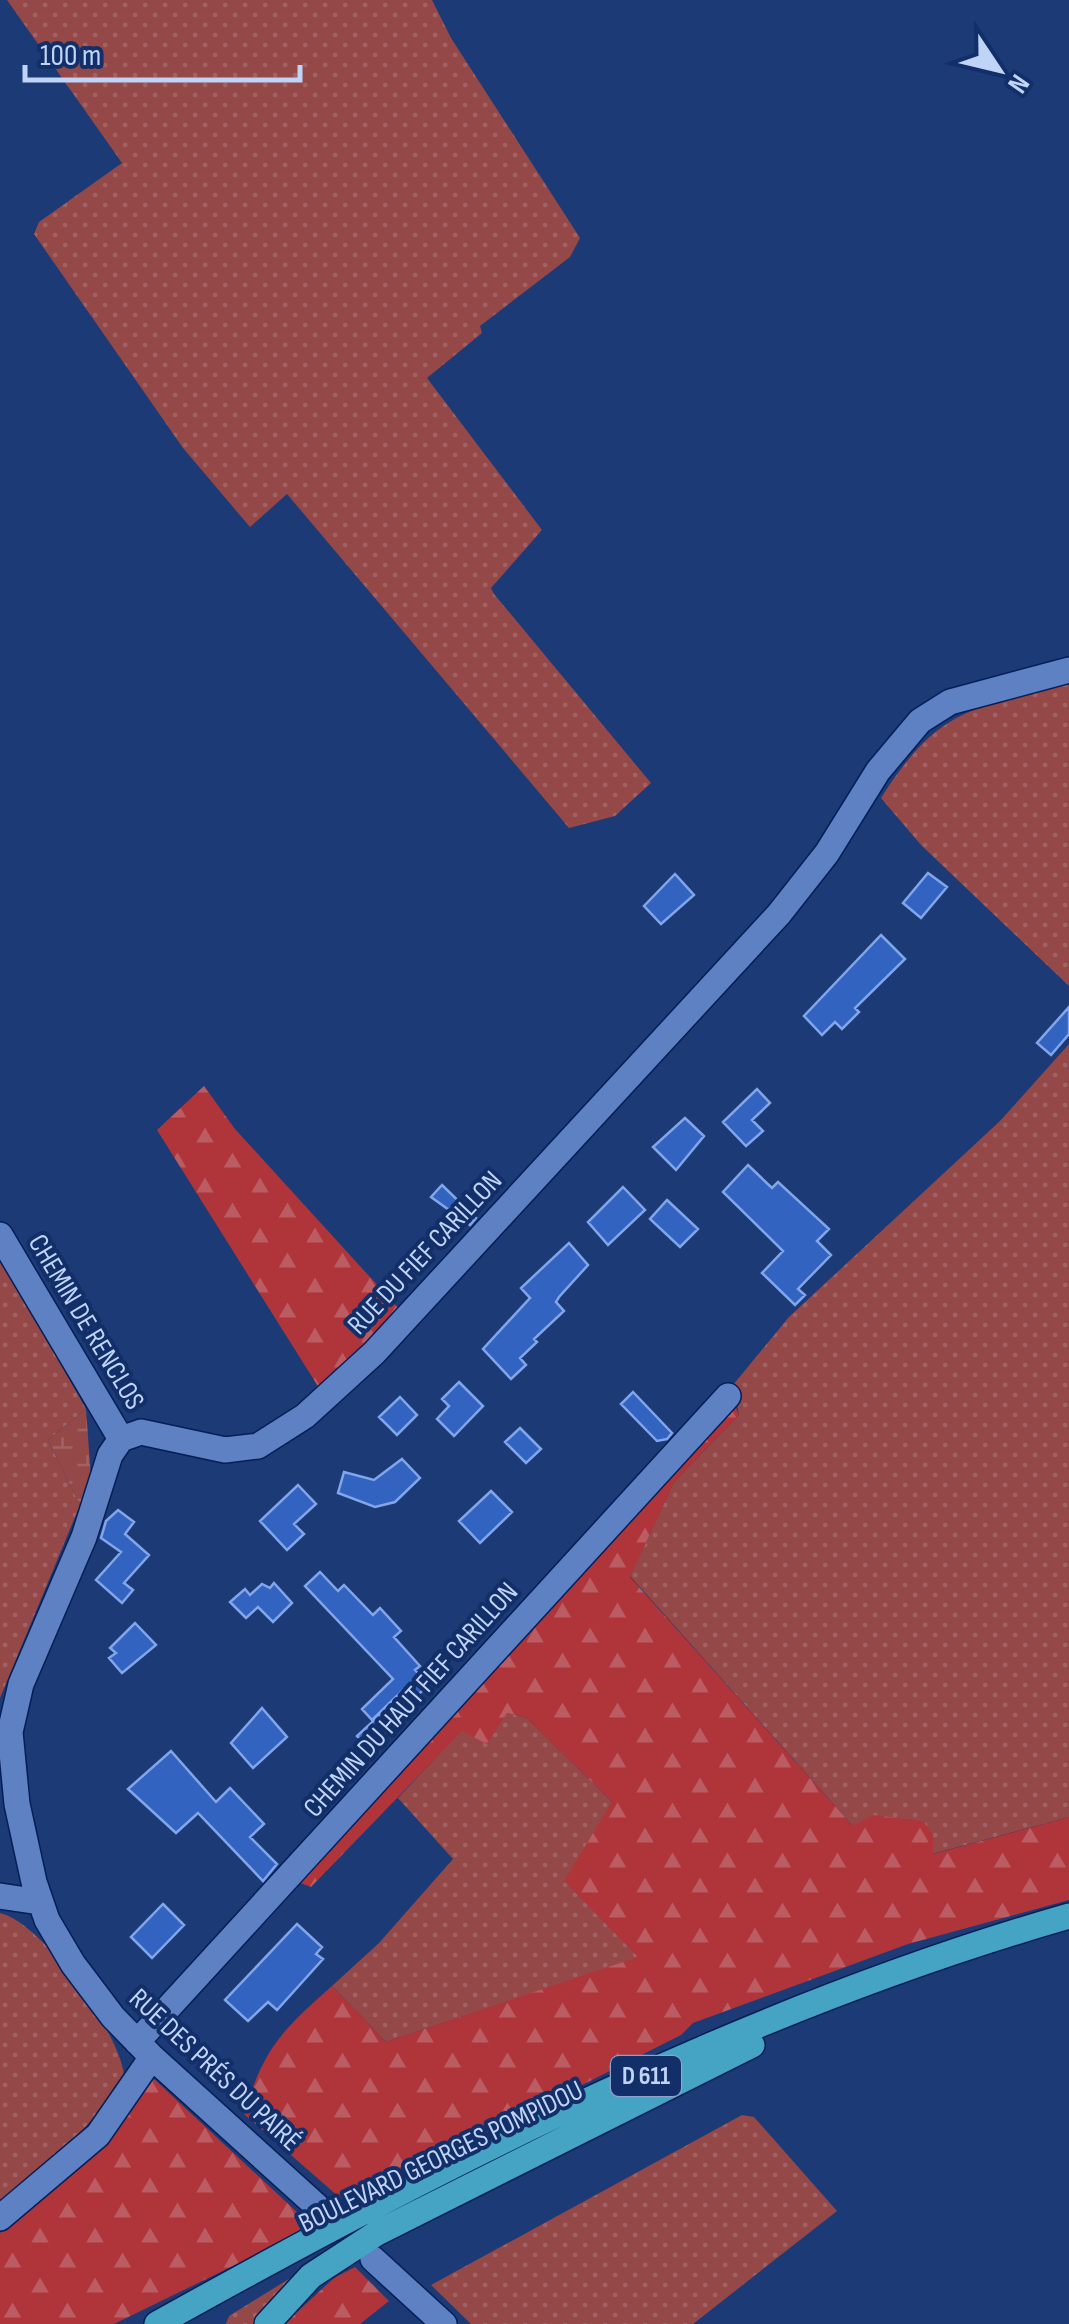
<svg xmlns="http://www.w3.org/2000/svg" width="1069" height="2324" viewBox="0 0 1069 2324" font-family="'Sofia Sans Condensed',sans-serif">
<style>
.grass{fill:url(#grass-dots)}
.forest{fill:url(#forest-firs)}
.wetland{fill:url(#wetland-marsh)}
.building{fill:#3263c1;stroke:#81a6ea;stroke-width:2.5}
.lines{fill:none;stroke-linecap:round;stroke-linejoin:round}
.minor-casing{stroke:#041f57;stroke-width:28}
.major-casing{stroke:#041f57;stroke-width:28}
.minor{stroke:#5e81c3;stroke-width:25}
.major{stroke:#45a4c4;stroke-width:25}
.labels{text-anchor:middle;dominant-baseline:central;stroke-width:8;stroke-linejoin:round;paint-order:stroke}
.shield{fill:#122f69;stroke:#8ca2cc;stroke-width:2.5}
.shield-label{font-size:25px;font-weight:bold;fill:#c0d4f7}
.street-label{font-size:28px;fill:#c0d4f7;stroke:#122f69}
</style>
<defs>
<pattern id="grass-dots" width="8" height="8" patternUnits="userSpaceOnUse" patternTransform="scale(2.5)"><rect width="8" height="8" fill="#954848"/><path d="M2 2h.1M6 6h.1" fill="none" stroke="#a26263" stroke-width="1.8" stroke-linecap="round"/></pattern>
<pattern id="forest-firs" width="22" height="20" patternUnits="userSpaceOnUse" patternTransform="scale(2.5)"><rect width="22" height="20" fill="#af353b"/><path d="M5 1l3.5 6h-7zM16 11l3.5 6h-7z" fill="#bb5b62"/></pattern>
<pattern id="wetland-marsh" width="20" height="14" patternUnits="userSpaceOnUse" patternTransform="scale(2.5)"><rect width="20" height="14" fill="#954848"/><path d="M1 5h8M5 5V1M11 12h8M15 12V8" fill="none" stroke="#a26263"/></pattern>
</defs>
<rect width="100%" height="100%" fill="#1c3a75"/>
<path class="grass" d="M7,0H432L451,38L580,238L570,257L480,326L482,333L427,378L542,530L491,588L494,594L651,783L615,816L569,828L287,494L250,527L183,448L34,234L39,222L122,163Z
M1069,684V986L921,845L881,798C938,708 972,708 1069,684Z
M1069,1044V1817L932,1854L853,1826L630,1576L674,1482L739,1415L733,1385L789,1317L1000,1121Z
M0,1256L86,1409L48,1440L80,1505L0,1698Z
M507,1713L527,1718L613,1803L639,1958L386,2042L332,1986L379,1943L453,1859L398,1798L462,1730Z
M0,1913C43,1923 118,2031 124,2074C90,2131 52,2162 0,2203Z
M742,2115L754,2117L837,2211L693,2324H471L431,2285Z
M292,2277L253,2324H226L229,2316Z"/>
<path class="forest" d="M204,1086L235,1129L400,1310L319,1388L157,1130Z
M732,1398L739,1415L674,1482L630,1577L853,1826L873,1815L923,1821L933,1834V1854L1069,1817V1900L908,1944L693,2023L681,2035L347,2204L244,2114C264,2048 281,2031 332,1986L386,2042L638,1957L564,1881L612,1802L527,1718L507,1713L487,1744L462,1731L311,1887L298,1882Z
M152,2077L313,2227L114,2324H0V2233L79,2168Z
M355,2267L389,2301L360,2324H284L334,2278Z"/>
<path class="wetland" d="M86,1409L91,1478L80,1505L48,1440Z"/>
<path class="building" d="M928,873L947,887L921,918L903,903Z
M675,874L694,895L661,924L644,906Z
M881,935L905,959L855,1008L859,1012L842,1029L835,1022L822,1035L804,1016Z
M1069,1007V1034L1051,1055L1037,1043Z
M757,1089L770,1103L752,1120L763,1131L746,1146L723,1122Z
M685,1118L704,1136L676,1170L653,1147Z
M748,1165L772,1188L778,1182L829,1229L817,1241L831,1255L798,1289L805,1295L795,1305L762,1273L783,1251L723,1192Z
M442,1185L476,1218L470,1225L431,1197Z
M623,1187L645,1210L608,1245L588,1222Z
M667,1200L698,1229L680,1247L650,1219Z
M569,1243L588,1265L559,1297L556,1302L564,1311L534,1339L537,1342L520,1358L526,1365L511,1379L483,1349L530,1298L521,1288Z
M459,1382L483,1406L454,1436L437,1419L449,1406L442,1399Z
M633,1392L672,1433L667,1439L657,1441L621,1404Z
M400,1397L417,1415L397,1435L379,1417Z
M520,1428L541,1449L526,1463L505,1442Z
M402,1459L420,1478L395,1502L375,1507L338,1493L344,1472L374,1480Z
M298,1485L316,1504L294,1524L304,1534L287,1550L260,1521Z
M491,1491L512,1512L480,1543L459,1521Z
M118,1510L134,1522L125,1534L149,1555L124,1583L133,1590L122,1603L96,1580L121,1552L101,1538L106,1521Z
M320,1572L338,1591L344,1585L373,1615L380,1608L401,1631L394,1637L420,1666L415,1670L429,1685L412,1700L403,1690L372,1720L362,1709L393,1679L305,1586Z
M274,1583L292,1603L273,1622L258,1607L246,1618L230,1602L245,1589L250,1595L262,1584L270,1588Z
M135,1623L156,1645L122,1673L109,1658L116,1653L110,1648Z
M262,1708L287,1737L253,1768L231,1743Z
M381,1714L393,1726L369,1748L357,1736Z
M171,1751L216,1802L230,1788L264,1824L250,1837L277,1864L263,1881L198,1813L176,1833L128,1789Z
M163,1904L184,1925L152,1958L131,1937Z
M297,1924L322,1947L316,1954L323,1959L277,2010L268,2002L248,2021L225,2000Z"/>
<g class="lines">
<g class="minor-casing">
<path id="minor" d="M0,1235L121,1439
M0,1896L40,1902
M137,2042L728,1396
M0,2218L98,2135L152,2057
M331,2219L152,2057L113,2017L73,1964L47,1920L34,1882L17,1804L10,1732L21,1684L84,1537L110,1455L121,1439L141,1432L225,1450L258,1446L305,1416L374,1353L779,914L827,853L878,771L920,721L950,702L1069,670
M373,2259L444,2324"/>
</g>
<g class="major-casing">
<path id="major" d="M157,2324C445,2163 751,2007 1069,1916
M267,2324L311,2276L377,2233L752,2045"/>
</g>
<use href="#minor" class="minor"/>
<use href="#major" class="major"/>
</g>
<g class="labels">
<rect class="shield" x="611" y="2056" width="70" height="40" rx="8"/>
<g class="shield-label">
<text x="646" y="2076">D 611</text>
</g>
<g class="street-label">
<text transform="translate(425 1253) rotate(-47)">RUE DU FIEF CARILLON</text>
<text transform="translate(86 1322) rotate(59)">CHEMIN DE RENCLOS</text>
<text transform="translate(411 1700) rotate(-48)">CHEMIN DU HAUT FIEF CARILLON</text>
<text transform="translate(215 2070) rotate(43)">RUE DES PRÉS DU PAIRÉ</text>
<text transform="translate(441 2157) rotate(-26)">BOULEVARD GEORGES POMPIDOU</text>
</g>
</g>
<g transform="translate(999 70) rotate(125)" stroke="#122f69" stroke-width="8" paint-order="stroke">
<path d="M0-8L18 38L0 25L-18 38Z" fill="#c0d4f7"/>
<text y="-15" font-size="28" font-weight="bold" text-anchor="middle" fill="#c0d4f7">N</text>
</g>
<path d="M25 65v15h275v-15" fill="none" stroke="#c0d4f7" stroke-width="5"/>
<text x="40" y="65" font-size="30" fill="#c0d4f7" stroke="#122f69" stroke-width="8" paint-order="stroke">100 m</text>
</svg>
